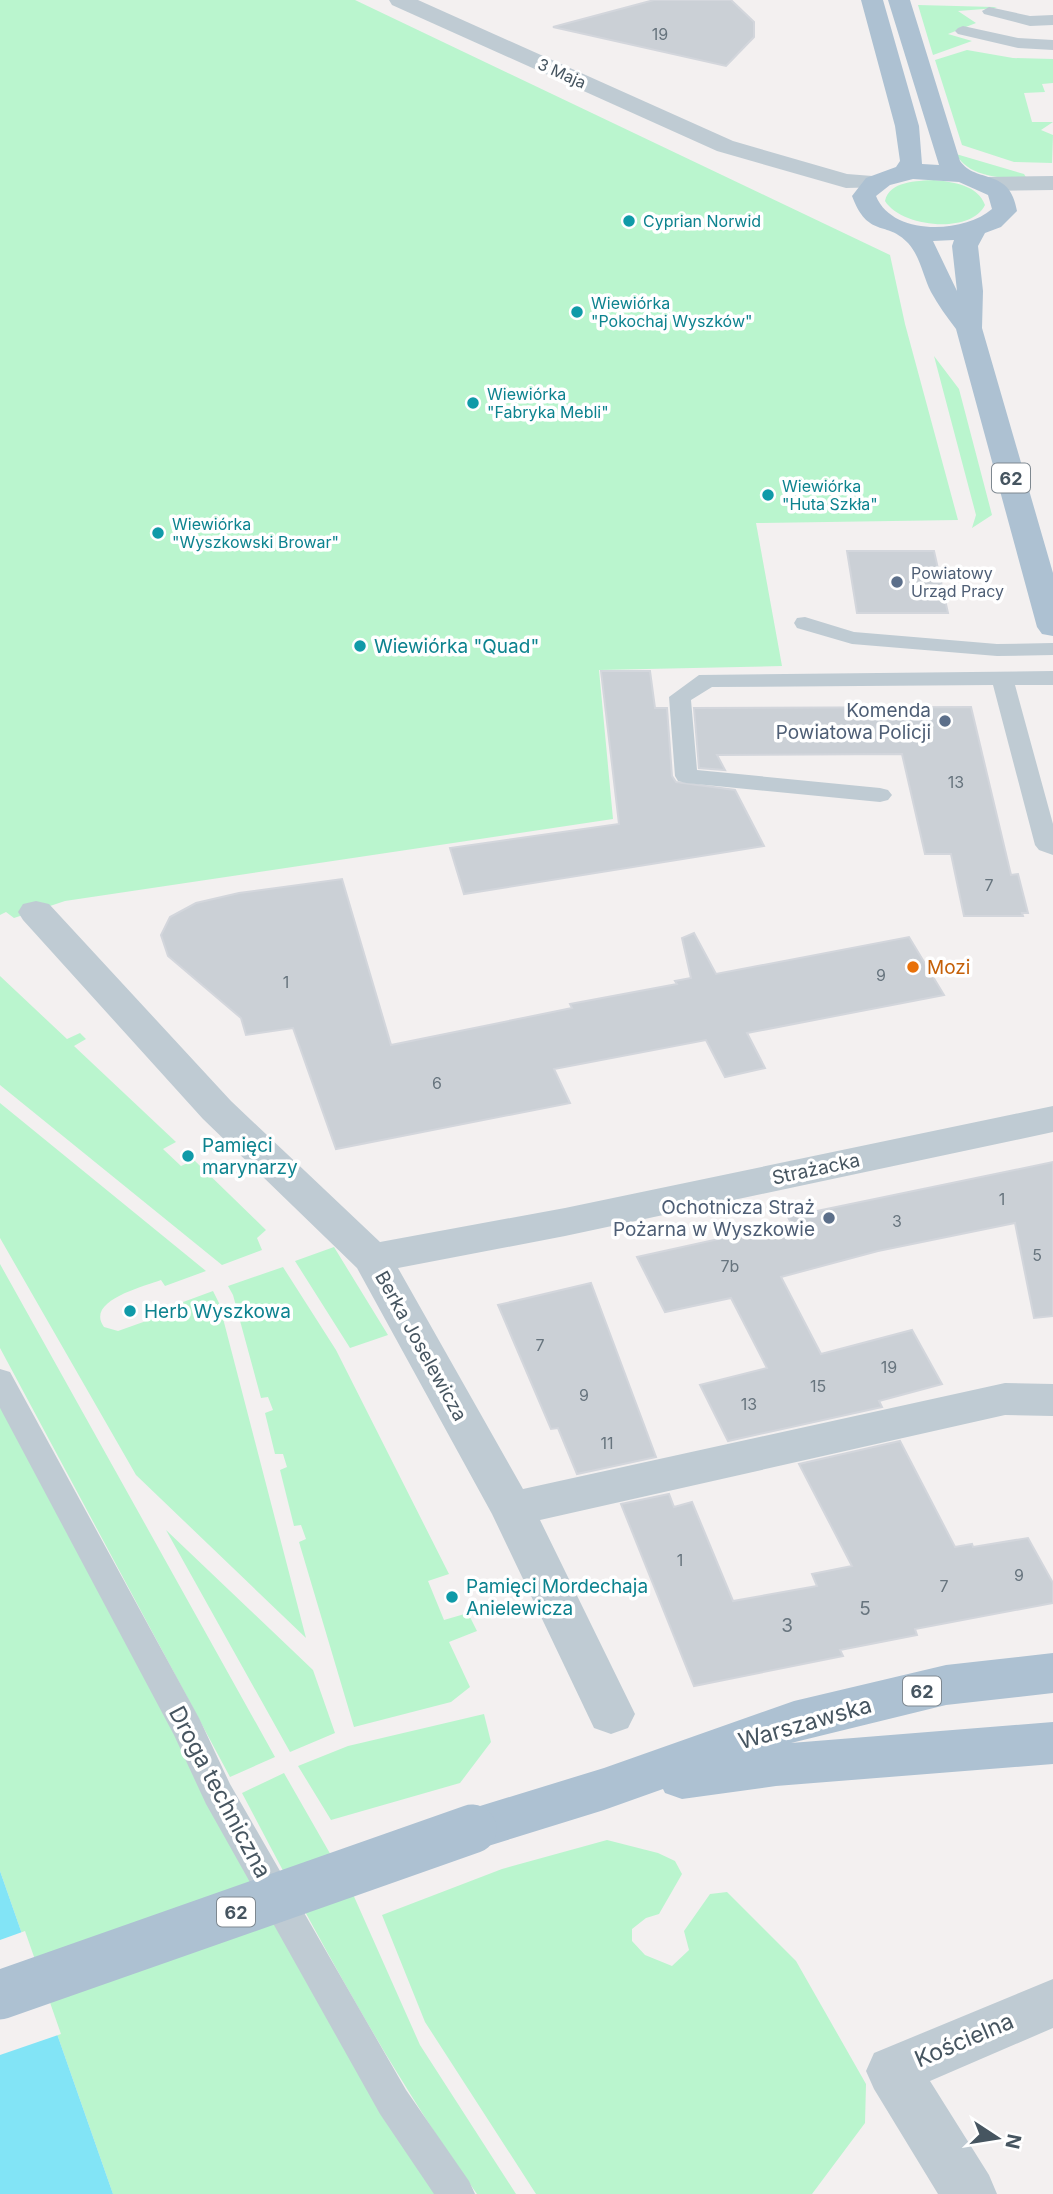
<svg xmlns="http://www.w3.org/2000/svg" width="1053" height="2194" viewBox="0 0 1053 2194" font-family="Inter,sans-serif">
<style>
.green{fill:#baf5ce}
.water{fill:#82e4f6}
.pier{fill:#f3f0f0}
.building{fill:#cbd0d6;stroke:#d3d6dc;stroke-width:2}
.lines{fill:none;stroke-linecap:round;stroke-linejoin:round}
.service{fill:#bfcbd3;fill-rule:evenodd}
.minor{fill:#bfcbd3;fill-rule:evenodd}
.tertiary{fill:#bfcbd3;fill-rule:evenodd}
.primary{fill:#adc1d2;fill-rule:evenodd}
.primary-bridge{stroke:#adc1d2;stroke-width:49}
.culture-dot{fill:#0f9aa8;stroke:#fff;stroke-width:2.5}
.service-dot{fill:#5c6f8a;stroke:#fff;stroke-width:2.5}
.food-dot{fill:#e8710a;stroke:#fff;stroke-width:2.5}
.labels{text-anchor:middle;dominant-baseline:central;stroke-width:7;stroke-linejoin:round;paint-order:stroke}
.number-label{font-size:16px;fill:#67747e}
.far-street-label{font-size:16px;fill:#465560;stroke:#fff}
.far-culture-label{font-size:16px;fill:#0d838f;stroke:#fff;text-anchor:start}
.far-service-label{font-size:16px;fill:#4e5e75;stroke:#fff;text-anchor:start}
.shield{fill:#fff;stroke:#7e8890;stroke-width:2}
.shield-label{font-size:18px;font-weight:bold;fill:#465560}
.culture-label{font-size:19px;fill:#0d838f;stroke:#fff;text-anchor:start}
.service-label{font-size:19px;fill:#4e5e75;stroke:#fff;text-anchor:end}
.food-label{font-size:19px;fill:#c56008;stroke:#fff;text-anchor:start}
.street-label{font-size:19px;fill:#465560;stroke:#fff}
.near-number-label{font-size:19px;fill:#67747e}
.near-street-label{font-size:23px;fill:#465560;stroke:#fff}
</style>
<rect width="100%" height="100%" fill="#f3f0f0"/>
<path class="green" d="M0,0H355L890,255L905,324L958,520L756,523L782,666L599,670L613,819L65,901L14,918L6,912L0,915Z
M918,5L994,7L997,8L958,11L976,23L948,34L972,41L933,55Z
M967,50L1013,58L1053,59V83L1042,84L1045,92L1024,93L1032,122H1053L1041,130L1053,135L1052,163L1014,162L962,145L935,60Z
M956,154L1024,174L1027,179C1003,178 969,178 956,154Z
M934,180C953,182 978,185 985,205C970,235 901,227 885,201C889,181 917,181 934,180Z
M934,356L959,389L992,515L972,528L976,515Z
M0,976L67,1039L80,1033L86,1039L74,1046L176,1142L163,1149L181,1166L194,1160L266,1230L257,1238L262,1250L222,1265L0,1085Z
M0,1103L206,1271L165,1286L161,1280C142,1287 85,1301 104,1327L118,1331L177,1310L175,1305L213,1291L219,1303L306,1638L136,1475L0,1238Z
M334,1247L388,1335L350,1348L295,1261Z
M0,1264L275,1757L230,1777L0,1348Z
M283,1267L336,1350L449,1574L428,1581L444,1620L468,1613L477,1631L449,1642L470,1687L451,1702L354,1727L299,1542L306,1539L301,1525L294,1526L280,1470L287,1467L283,1454H275L265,1413L273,1410L268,1397L261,1398L233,1295L228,1286Z
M0,1403L439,2194H113L0,1871Z
M166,1530L313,1670L335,1733L290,1752Z
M484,1714L491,1742L460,1783L331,1820L298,1766L348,1746Z
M284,1773L352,1892L420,2045L516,2194H477C387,2068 314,1930 242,1793Z
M607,1840L658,1853L675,1861L682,1874L659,1914L646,1918L632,1929V1941L645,1955L672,1966L689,1950L684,1931L710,1894L727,1892L796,1961L866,2084L865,2123L812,2194H536L425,2022L382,1915L502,1869Z"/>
<path class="water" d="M0,1871L113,2194H0Z"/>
<path class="pier" d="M25,1931L61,2034L0,2055V1940Z"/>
<path class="building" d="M654,0H731L754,22V37L726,66L553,27Z
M847,551H934L948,613H857Z
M601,671H650L655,708H667L672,776L676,782L735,790L764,846L464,894L450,848L619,824Z
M971,707L1011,875L1018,874L1028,913H1022L1023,916H964L951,854H925L902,754L717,755L725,770L699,768L694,708Z
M342,879L391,1045L572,1008L570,1004L677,984L675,981L691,978L682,938L694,933L716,974L909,937L944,995L747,1033L765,1068L725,1077L706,1040L554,1069L570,1103L336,1149L293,1028L246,1035L241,1018L168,956L161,935L170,917L196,903L239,893Z
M1053,1162V1316L1034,1318L1015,1223L878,1251L781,1277L821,1354L912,1330L942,1384L879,1401L882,1407L728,1441L700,1385L767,1368L731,1298L665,1312L637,1257L791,1223L788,1217Z
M591,1283L656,1457L577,1474L558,1428L551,1429L498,1305Z
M900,1441L955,1547L972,1544L973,1547L1028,1538L1053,1583V1603L915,1629L917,1635L840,1650L843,1656L694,1686L621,1504L669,1494L674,1507L692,1502L733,1601L817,1586L812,1574L852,1566L799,1464Z"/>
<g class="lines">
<path class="service" d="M989,7L1030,16L1053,15V25L1030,26L984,14L982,11Z
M963,26L1018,38L1053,40V50L1018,48L958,34L955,31L958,28Z
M805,617L854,632L997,644L1053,643V655L997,656L852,644L797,628L794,623L797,618Z
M1053,671V685H1015L1053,824V855L1039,850L1035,845L993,685L712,687L691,700L697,770L880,788L888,790L892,795L888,800L880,802L686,783L678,781L675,776L669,697L699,675Z
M0,1369L10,1372L199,1718L230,1784L406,2090L469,2181L475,2194H434L380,2114L206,1804L174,1735L0,1408Z"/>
<path class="minor" d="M36,901L49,904L231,1101L380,1242L565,1208L1053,1106V1132L565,1236L398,1268L523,1489L1005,1383L1053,1384V1416L1005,1415L540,1520L635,1714L628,1728L611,1734L594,1728L492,1514L357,1268L203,1119L23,920L18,912L23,904Z
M1053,1979V2028L930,2081L989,2175L997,2194H938L874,2089L866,2071L874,2053Z"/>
<path class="tertiary" d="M389,0H418L733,141L847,174L885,177L888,182L885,187L846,188L717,151L392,5Z
M1053,176V190L987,191L978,189L975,184L978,179L987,177Z"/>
<path class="primary" d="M861,0H883L919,126L922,164L939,165L888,0H910L960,161C976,184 1010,167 1017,211L1001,227L985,233L978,246L983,291L982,328L1053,573V636L1042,634L1037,627L956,329C947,317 938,305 931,292C923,276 920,256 908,243C887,220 868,239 852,196L866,178L896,167L900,161L895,126ZM913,179L959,182L988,195L992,209C963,234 892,236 876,196L890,185ZM954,240L952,246L957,291L933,241Z
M1053,1653V1693L946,1705L791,1743L1053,1722V1764L776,1786L682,1799L665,1793L663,1789L604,1810L472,1851L454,1844L447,1829L454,1814L604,1768L794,1701L946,1665Z"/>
<path class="primary-bridge" d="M0,1995L472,1829"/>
</g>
<g class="culture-dot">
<circle cx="629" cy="221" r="7"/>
<circle cx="577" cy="312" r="7"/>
<circle cx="473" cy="403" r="7"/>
<circle cx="768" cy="495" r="7"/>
<circle cx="158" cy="533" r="7"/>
<circle cx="360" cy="646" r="7"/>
<circle cx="188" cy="1156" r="7"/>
<circle cx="130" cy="1311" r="7"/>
<circle cx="452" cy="1597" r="7"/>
</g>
<g class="service-dot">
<circle cx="897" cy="582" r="7"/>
<circle cx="945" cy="721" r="7"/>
<circle cx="829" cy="1218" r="7"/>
</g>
<circle class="food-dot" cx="913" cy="967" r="7"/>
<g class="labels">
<g class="number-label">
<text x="660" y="34">19</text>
<text x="956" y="782">13</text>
<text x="989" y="885">7</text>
<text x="881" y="975">9</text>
<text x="286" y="982">1</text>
<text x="437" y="1083">6</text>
<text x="1002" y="1199">1</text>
<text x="897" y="1221">3</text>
<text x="1037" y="1255">5</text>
<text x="730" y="1266">7b</text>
<text x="540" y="1345">7</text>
<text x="889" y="1367">19</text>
<text x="818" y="1386">15</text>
<text x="584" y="1395">9</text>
<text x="749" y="1404">13</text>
<text x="607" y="1443">11</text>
<text x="680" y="1560">1</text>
<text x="1019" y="1575">9</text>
<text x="944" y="1586">7</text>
</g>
<g class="far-street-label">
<text transform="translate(562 73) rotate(24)">3 Maja</text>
</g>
<g class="far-culture-label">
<text x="643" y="221">Cyprian Norwid</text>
<text x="591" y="303">Wiewiórka<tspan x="591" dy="18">"Pokochaj Wyszków"</tspan></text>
<text x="487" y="394">Wiewiórka<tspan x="487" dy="18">"Fabryka Mebli"</tspan></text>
<text x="782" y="486">Wiewiórka<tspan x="782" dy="18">"Huta Szkła"</tspan></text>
<text x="172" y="524">Wiewiórka<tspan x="172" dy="18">"Wyszkowski Browar"</tspan></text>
</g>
<g class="far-service-label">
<text x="911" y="573">Powiatowy<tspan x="911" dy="18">Urząd Pracy</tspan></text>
</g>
<g class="shield">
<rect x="992" y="463.5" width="38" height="29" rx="5"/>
<rect x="903" y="1676.5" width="38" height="29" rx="5"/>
<rect x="217" y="1897.5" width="38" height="29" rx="5"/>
</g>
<g class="shield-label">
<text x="1011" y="478">62</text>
<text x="922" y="1691">62</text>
<text x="236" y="1912">62</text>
</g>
<g class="culture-label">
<text x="374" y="646">Wiewiórka "Quad"</text>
<text x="202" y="1145">Pamięci<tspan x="202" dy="22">marynarzy</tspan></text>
<text x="144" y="1311">Herb Wyszkowa</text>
<text x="466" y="1586">Pamięci Mordechaja<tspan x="466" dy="22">Anielewicza</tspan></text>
</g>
<g class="service-label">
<text x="931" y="710">Komenda<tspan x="931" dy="22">Powiatowa Policji</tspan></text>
<text x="815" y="1207">Ochotnicza Straż<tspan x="815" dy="22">Pożarna w Wyszkowie</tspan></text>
</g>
<g class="food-label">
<text x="927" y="967">Mozi</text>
</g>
<g class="street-label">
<text transform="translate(816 1169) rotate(-12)">Strażacka</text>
<text transform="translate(421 1346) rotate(61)">Berka Joselewicza</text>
</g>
<g class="near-number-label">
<text x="865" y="1608">5</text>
<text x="787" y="1625">3</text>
</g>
<g class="near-street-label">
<text transform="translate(805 1723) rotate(-16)">Warszawska</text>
<text transform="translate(220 1792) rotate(62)">Droga techniczna</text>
<text transform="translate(964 2040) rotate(-23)">Kościelna</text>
</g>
</g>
<g transform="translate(997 2138) rotate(102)" stroke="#ffffff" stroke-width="5" paint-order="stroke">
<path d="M0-5L12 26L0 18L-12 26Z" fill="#465560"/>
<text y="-10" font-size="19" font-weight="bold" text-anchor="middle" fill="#465560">N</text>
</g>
</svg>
